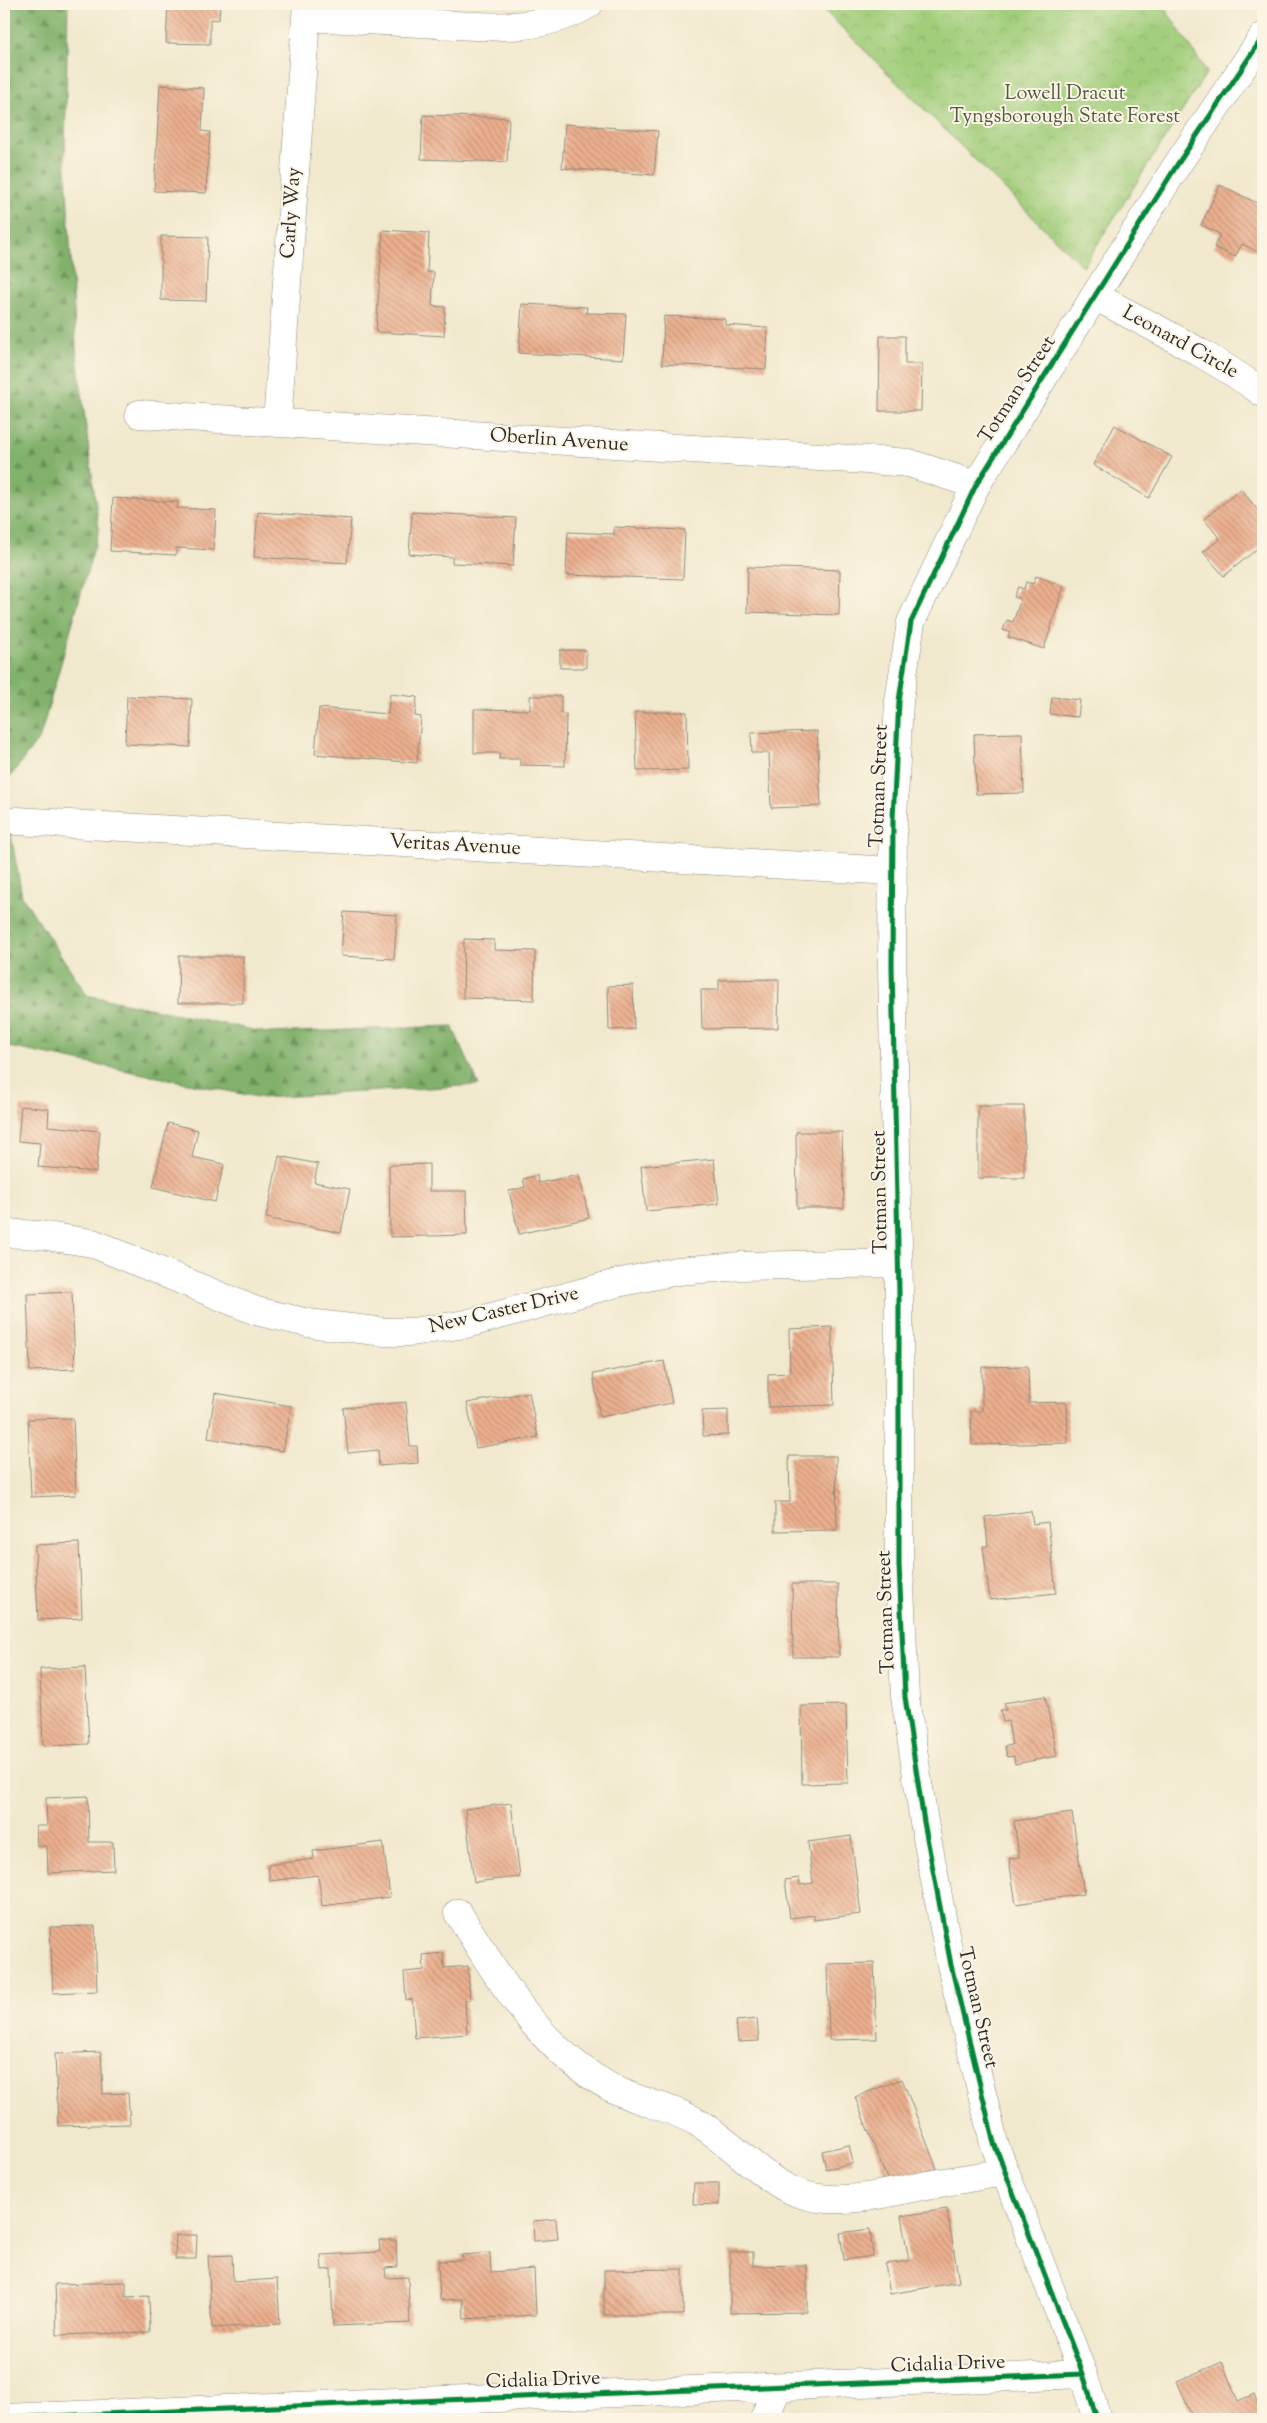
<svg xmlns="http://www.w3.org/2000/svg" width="1267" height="2423" viewBox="0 0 1267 2423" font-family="'Sorts Mill Goudy',serif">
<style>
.forest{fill:url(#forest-firs);stroke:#566e4b}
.park{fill:url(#park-crowns);stroke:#667c53}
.building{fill:url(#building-back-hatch)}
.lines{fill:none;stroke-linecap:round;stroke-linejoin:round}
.minor-casing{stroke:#8e8a7c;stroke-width:29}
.minor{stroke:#fff;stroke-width:28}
.cycleway-casing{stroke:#fcf5e5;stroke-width:8}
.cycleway{stroke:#00873e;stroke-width:5}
.labels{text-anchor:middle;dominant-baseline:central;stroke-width:4;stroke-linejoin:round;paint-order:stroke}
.park-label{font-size:20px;fill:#4f5c43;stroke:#fcf5e5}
.street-label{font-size:20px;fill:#2b2b2b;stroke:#fcf5e5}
</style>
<defs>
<pattern id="forest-firs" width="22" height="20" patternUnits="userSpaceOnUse" patternTransform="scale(1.25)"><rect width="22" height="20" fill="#81b16b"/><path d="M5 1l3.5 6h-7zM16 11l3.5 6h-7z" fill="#6a9058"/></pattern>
<pattern id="park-crowns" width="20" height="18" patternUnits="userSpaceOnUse" patternTransform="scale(1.25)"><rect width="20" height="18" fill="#a2ce7b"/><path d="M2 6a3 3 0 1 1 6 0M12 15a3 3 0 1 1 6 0" fill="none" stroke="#8cb16a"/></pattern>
<pattern id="building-back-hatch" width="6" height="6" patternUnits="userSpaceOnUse" patternTransform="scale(1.25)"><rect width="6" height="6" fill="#ecb08f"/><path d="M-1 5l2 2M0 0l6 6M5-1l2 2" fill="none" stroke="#bf8f75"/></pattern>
</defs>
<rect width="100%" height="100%" fill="#fcf5e5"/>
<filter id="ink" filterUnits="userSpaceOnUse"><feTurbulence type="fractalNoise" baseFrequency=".02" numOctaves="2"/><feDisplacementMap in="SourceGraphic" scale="10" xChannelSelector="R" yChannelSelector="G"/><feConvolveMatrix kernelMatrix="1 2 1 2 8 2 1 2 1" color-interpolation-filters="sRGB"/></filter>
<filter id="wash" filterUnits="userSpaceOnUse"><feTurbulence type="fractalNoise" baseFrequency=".0096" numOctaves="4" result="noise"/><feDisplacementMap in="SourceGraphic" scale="20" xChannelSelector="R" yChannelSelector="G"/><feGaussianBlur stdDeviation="1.12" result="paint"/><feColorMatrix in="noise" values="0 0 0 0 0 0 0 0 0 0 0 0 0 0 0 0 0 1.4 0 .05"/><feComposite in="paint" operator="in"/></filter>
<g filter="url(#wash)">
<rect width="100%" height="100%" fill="#f1e9ce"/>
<path class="forest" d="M4,4H68L65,154L76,347L99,530L40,737L4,785Z
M4,796L22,896L87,995L267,1033L452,1026L479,1085L262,1098L4,1046Z"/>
<path class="park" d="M818,4H1162L1207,72L1083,267Z"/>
<g id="blocks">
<path class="building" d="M168,4H220L219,20L210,19V44L166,43Z
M160,85L204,88L202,131L210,132L206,193L154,191Z
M423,115L509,118L507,162L421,159Z
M565,124L658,131L654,175L562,168Z
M1220,185L1263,206V254L1242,244L1235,257L1214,247L1220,234L1201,225Z
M383,230L429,233L427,272H434L432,306L445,307L444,336L376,332Z
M161,236L208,237L206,301L161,300Z
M522,304L587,307L586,313L626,314L623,359L519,353Z
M664,316L725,319V325L768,328L766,369L662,364Z
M880,336H905V364H922L921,411H879Z
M1115,425L1172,457L1149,498L1093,465Z
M1241,489L1263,517V544L1224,576L1203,552L1220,539L1204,519Z
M113,498L178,502L177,508L216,510L214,550L176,548V555L110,551Z
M258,512L351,519L347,563L254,557Z
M412,512L516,518L513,566L452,563V557L409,554Z
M614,527L685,530L683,579L566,575L568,532L614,534Z
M748,567L840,570L839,615L747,612Z
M1036,576L1064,586L1044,649L1008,637L1010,632L1003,630L1007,620L1013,622L1021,599L1014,597L1018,587L1024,589L1026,582L1033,584Z
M560,650H586V668H560Z
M390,694L417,697L415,716L421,717L417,763L315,754L319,708L388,714Z
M127,696L192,699L190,747L125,744Z
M530,696H561V714H566L565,766L520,765V759H499L500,753H474V709L530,710Z
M1052,697L1080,700L1078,717L1050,714Z
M635,712H687L688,770L637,771Z
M817,731L821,806L771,808L769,753H752L751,733Z
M1022,733L1024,793L976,794L974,734Z
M344,912L397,915L394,959L341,956Z
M464,939L494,940V950L535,951L534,1000L463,998Z
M179,956H243V1003H178Z
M779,979L778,1028L702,1029L701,990H719V980Z
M633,985L634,1029L609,1030L608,986Z
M21,1106L49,1109L48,1126L100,1131L96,1172L38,1167L40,1143L18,1141Z
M978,1106H1024V1178H978Z
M168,1123L198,1130L192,1157L224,1164L215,1202L153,1187Z
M796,1132H842L844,1208H797Z
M279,1156L318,1164L314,1182L350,1189L341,1233L266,1218Z
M714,1159L719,1204L646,1211L641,1166Z
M429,1164V1191H466L467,1235L390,1237L389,1165Z
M537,1175L538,1183L579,1175L589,1218L519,1234L509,1191L525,1187L523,1179Z
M72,1292L75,1369L30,1371L27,1294Z
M832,1327L834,1405L768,1407V1374L790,1373L789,1329Z
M664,1361L672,1403L600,1417L593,1374Z
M1028,1366L1029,1403L1067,1402L1068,1443L972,1445L971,1411H982V1367Z
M529,1392L538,1437L476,1448L467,1403Z
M215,1393L291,1406L283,1451L208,1438Z
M406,1402L410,1446H417L418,1463L379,1466L378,1450L348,1453L343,1408Z
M728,1410V1435L703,1436L702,1411Z
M73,1418L76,1495L31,1497L28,1419Z
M789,1456H836L837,1530L775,1531V1502H790Z
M1031,1511L1033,1524L1048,1522L1056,1593L990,1600L983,1546H988L985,1517Z
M79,1543L82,1618L38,1620L35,1545Z
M792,1584H838L839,1657H793Z
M85,1667L89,1744L43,1746L40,1669Z
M1045,1696L1057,1756L1015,1764L1014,1756L1007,1757L1005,1746L1012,1745L1008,1721L1003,1722L1000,1710H1006L1004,1703Z
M846,1705L848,1783L802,1784L801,1706Z
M88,1796L89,1842H113L114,1870L48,1873L47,1846H37L36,1826H47L46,1798Z
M511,1803L520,1877L474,1882L465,1809Z
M1072,1813L1084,1894L1016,1904L1009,1859L1019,1857L1014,1821Z
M851,1836L861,1914L814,1920V1915L790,1918L785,1880L799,1878L800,1885L813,1883L808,1842Z
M383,1842L390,1897L322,1906L318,1875L270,1881L268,1865L314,1859L313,1851Z
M95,1926L97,1991L53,1993L50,1927Z
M443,1953L444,1968L468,1966L470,2000H465L467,2034L415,2038L412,1999L406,2000L404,1972L424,1970L423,1955Z
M874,1963L877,2039L829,2040L827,1964Z
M757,2019L759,2041L738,2042L736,2021Z
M101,2052L103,2094L128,2093L130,2124L58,2126L55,2054Z
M902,2079L937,2169L887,2179L855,2097Z
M849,2145L853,2163L826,2169L822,2151Z
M694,2183H719V2205L693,2204Z
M947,2209L959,2282L890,2294L885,2264L909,2261L901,2216Z
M556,2219L558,2239L534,2241L533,2221Z
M870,2229L873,2256L844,2260L840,2233Z
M176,2235H197L196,2259H175Z
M379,2240H396L397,2267L385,2268L386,2278L408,2277L410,2323L333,2326L331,2269L322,2270L321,2255L380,2252Z
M730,2252H753V2266L807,2265V2312L730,2313Z
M490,2253L491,2272L534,2269L536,2315L464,2319L463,2299L440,2300L438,2261L463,2260L462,2255Z
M232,2255L233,2282L277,2279L280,2324L212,2328L208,2256Z
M683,2269V2315H604V2270Z
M126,2282V2297L149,2296L150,2332L57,2335L55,2284Z
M1222,2362L1238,2401L1254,2394L1263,2419H1193L1177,2381Z"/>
</g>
</g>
<g filter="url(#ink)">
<use href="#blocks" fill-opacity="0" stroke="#8e8a7c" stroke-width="1"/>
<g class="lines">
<g class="minor-casing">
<path id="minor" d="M306,17C344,19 383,21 421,23C477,26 539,35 589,4
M1095,296C1152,327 1211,355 1263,393
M139,414L883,461L909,463L976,485
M277,423L307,4
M17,821L892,871
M4,1233L40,1235L92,1243L256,1311L308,1323L385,1332H412L466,1324L617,1283L677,1271L741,1266L898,1263
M458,1913C500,1979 539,2049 610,2087C637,2102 669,2106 695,2121C736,2143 769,2192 818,2198C856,2203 890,2192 927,2185C953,2181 979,2176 1005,2172
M4,2418L1083,2374
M764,2419L778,2387
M1097,2419L1083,2374L994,2143L951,1965L924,1822L905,1697L899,1565V1293L892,966L893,818L899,701L911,622L976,485L1177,165L1263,37"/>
</g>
<use href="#minor" class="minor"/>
<g class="cycleway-casing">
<path id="cycleway" d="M4,2418L1083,2374
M1097,2419L1083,2374L994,2143L951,1965L924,1822L905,1697L899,1565V1293L892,966L893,818L899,701L911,622L976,485L1177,165L1263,37"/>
</g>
<use href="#cycleway" class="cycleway"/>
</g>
</g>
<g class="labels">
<g class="park-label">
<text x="1065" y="94">Lowell Dracut<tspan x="1065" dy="23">Tyngsborough State Forest</tspan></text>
</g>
<g class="street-label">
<text transform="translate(292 213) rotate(-86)">Carly Way</text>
<text transform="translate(1180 343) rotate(29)">Leonard Circle</text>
<text transform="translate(1018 390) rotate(-57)">Totman Street</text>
<text transform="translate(559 441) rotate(4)">Oberlin Avenue</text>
<text transform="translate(880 786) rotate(-88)">Totman Street</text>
<text transform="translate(455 846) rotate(3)">Veritas Avenue</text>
<text transform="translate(881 1192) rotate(-91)">Totman Street</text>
<text transform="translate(504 1311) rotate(-13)">New Caster Drive</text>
<text transform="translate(887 1612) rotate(-92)">Totman Street</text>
<text transform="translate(977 2008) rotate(77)">Totman Street</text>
<text transform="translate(948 2365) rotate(-2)">Cidalia Drive</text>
<text transform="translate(543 2381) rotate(-2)">Cidalia Drive</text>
</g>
</g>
<rect width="1267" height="2423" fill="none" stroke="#fcf5e5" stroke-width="20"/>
</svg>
